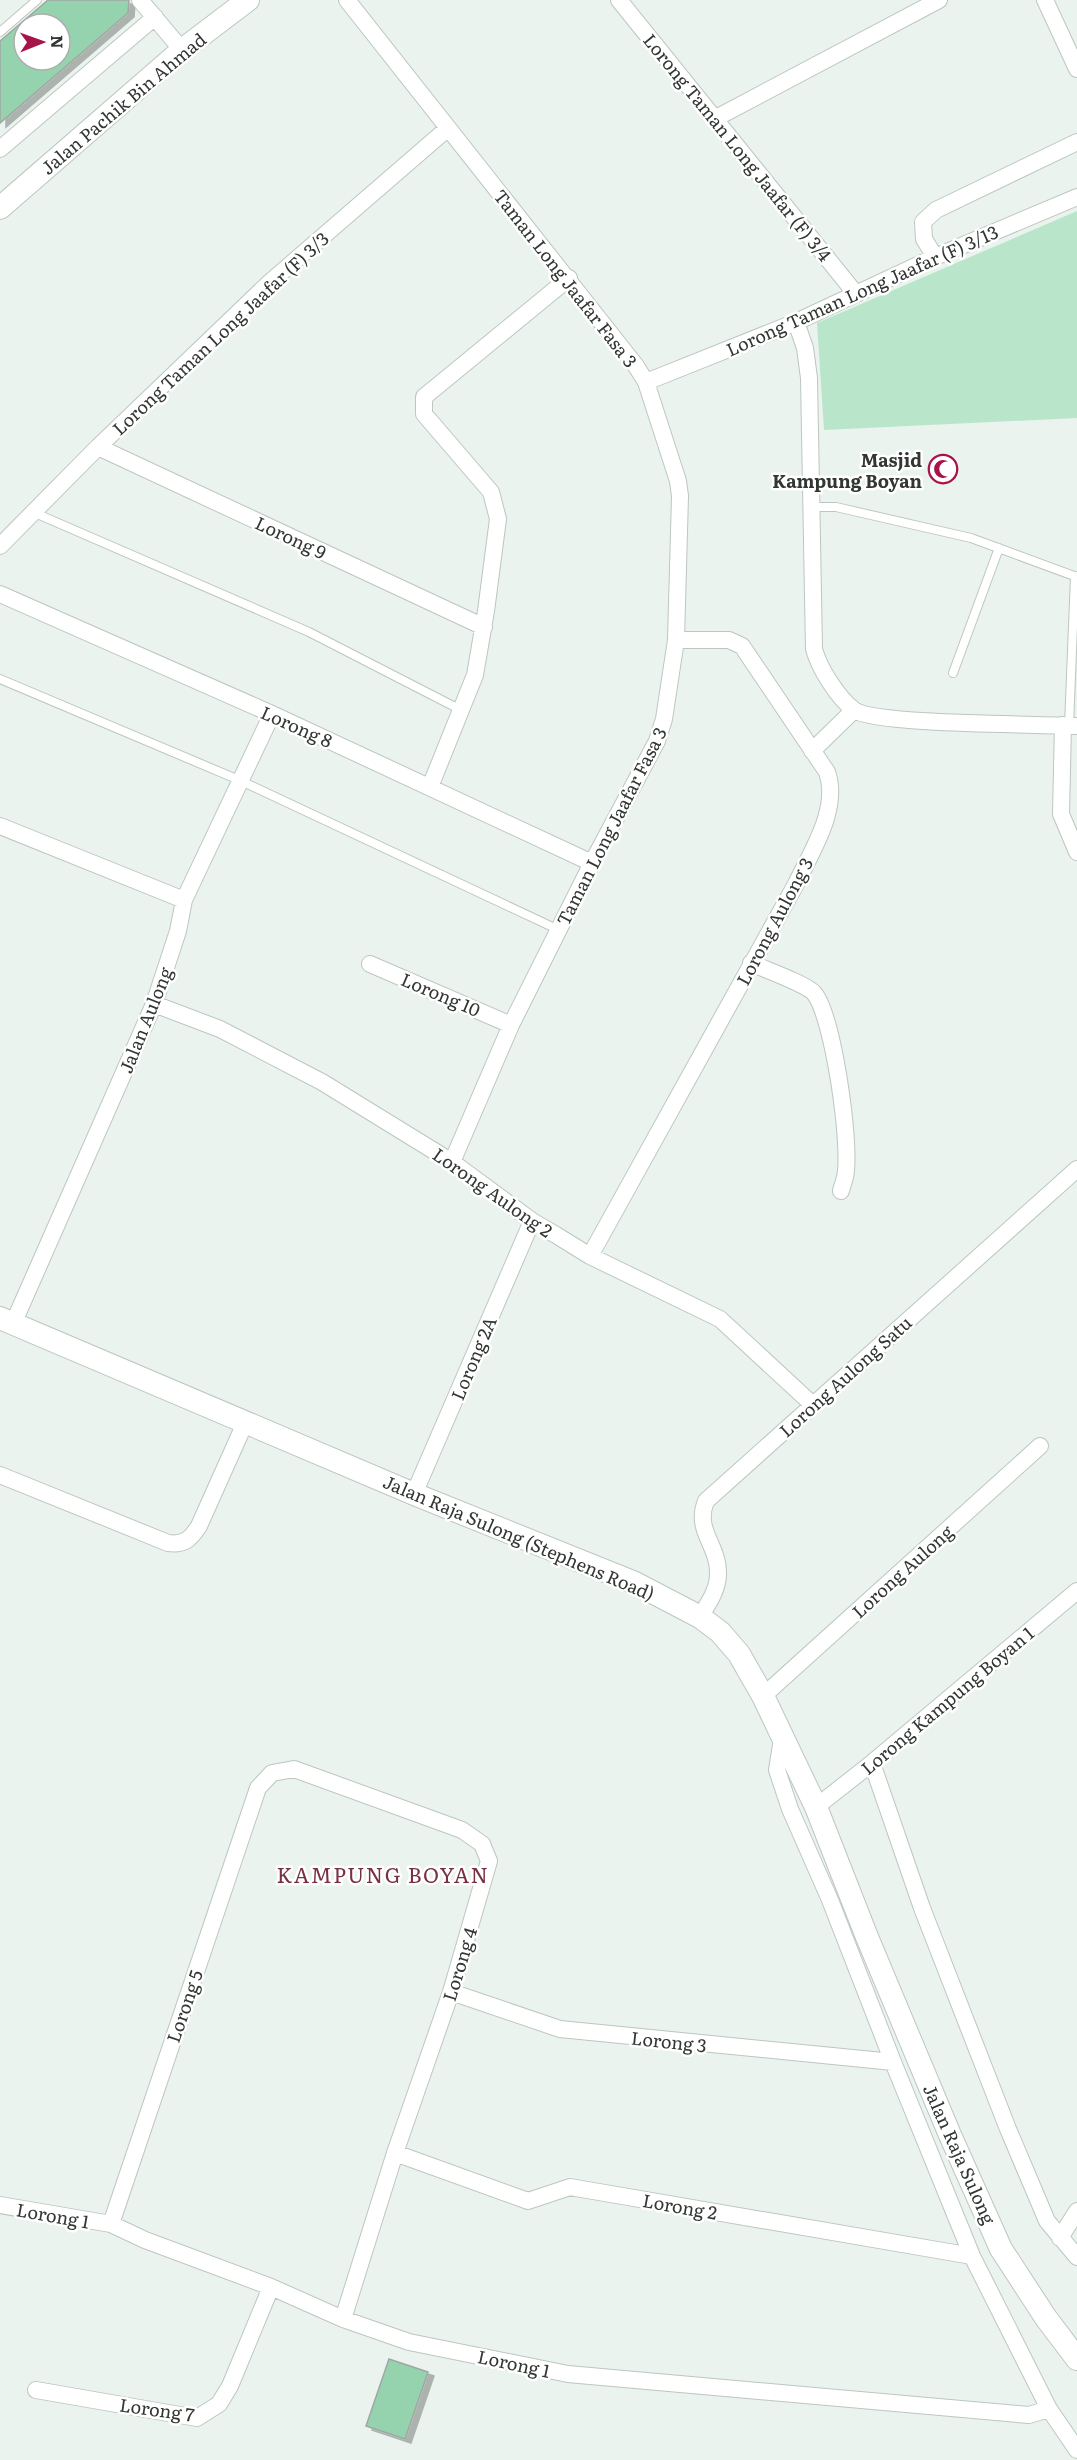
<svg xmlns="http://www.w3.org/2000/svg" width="1077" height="2460" viewBox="0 0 1077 2460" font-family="Literata,serif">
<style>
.green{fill:#b9e6ca}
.building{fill:#94d3ad;stroke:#9fa8a2;stroke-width:1.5;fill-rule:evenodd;filter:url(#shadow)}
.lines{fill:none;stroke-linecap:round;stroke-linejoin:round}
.lane-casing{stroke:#bdc6c0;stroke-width:10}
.street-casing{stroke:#bdc6c0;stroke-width:18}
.secondary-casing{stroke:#bdc6c0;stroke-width:24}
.lane{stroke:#fff;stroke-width:8}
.street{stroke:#fff;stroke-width:16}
.secondary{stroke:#fff;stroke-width:22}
.labels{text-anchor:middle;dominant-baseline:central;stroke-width:5;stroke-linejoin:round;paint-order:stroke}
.street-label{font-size:18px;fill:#333734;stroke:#fff}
.poi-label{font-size:18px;font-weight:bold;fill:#333734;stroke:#fff;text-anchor:end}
.quarter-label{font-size:21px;letter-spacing:1.5px;fill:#783142;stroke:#fff}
</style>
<defs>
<filter id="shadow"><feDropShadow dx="6" dy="4" stdDeviation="0" flood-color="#0004"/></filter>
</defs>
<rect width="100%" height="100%" fill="#eaf3ed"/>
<path class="green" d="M1077,211V418L824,430L817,323Z"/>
<path class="building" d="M48,0H129L128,13L0,123V41ZM24,24H60V60H24Z
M389,2359L428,2372L405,2439L366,2426Z"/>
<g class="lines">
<g class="lane-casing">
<path id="lane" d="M0,32L37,0
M811,507H836L971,538L1077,577
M35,513L309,632L461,710
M953,673L999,548
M0,679L239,780L559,930
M1069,726L1075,576"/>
</g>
<g class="street-casing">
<path id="street" d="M140,0L182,50
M347,0L636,366L646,382L678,481L680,496L676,640L664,719L657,741L592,863L511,1025L452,1162
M619,0L856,294
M1045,0L1077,69
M716,118L939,0
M0,149L155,17
M935,257L924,239L923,222L936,210L1077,142
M796,322L805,348L809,378L814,649C819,668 838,698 854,710C875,725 1040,724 1077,726
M646,382L796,322L935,257L1077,197
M98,447L484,627
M0,546L98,447L269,283L447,129
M0,594L272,714L592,863
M1063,725L1061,814L1077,852
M812,751L854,710
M430,787L475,675L486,611L498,519L491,492L424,414V397L569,278
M0,826L184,900
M751,963C764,969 806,984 814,993C833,1015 852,1147 845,1177C844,1182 842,1186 841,1191
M370,964L511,1025
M154,1004L220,1029L322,1082L452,1162L532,1221L556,1235L590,1256L720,1319L813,1405
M590,1256L796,884C811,852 840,809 827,772L742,646L729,640H676
M13,1324L154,1004L178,931L184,900L272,714
M0,1475L168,1543C184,1545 190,1540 199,1526L245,1423
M414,1494L532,1221
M700,1617C708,1604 718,1590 718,1574C719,1545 694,1531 706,1501L1077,1169
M763,1696L1040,1446
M782,1739L777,1770L790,1809L830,1900L893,2062L972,2256L1049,2409L1077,2450
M872,1763L922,1908L1008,2129L1047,2221L1077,2257
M816,1807L872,1763L1077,1591
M451,1992L560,2029L893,2062
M395,2153L528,2201L570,2187L972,2256
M0,2205L111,2224L145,2240L271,2287L343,2319L409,2342L568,2374L1029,2415L1049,2409
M111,2224L258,1788L272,1773L294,1769L462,1830L482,1844L489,1861L451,1992L395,2153L343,2319
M1060,2238L1077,2211
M36,2390L197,2418L219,2404L230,2386L271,2287"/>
</g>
<g class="secondary-casing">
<path id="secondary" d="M0,208L182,50L248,0
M0,1318L414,1494L635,1583L700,1617L720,1632L739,1654L763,1696L816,1807L867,1937L950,2135L1001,2249L1046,2318L1077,2359"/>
</g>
<use href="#lane" class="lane"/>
<use href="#street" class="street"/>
<use href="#secondary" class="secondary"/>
</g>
<defs>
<g id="mosque-ring" transform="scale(1.5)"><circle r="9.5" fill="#fff" stroke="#a81349" stroke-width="1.5"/><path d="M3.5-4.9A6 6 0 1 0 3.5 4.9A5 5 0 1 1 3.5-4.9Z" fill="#a81349"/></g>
</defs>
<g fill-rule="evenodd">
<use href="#mosque-ring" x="943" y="469"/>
</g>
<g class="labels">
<g class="street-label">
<text transform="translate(123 103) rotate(-40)">Jalan Pachik Bin Ahmad</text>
<text transform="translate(738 147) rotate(51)">Lorong Taman Long Jaafar (F) 3/4</text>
<text transform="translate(566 278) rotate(52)">Taman Long Jaafar Fasa 3</text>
<text transform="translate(862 290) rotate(-24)">Lorong Taman Long Jaafar (F) 3/13</text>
<text transform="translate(220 333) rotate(-43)">Lorong Taman Long Jaafar (F) 3/3</text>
<text transform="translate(291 537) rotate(25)">Lorong 9</text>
<text transform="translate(297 726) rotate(24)">Lorong 8</text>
<text transform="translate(611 826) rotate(-63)">Taman Long Jaafar Fasa 3</text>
<text transform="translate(774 921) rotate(-62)">Lorong Aulong 3</text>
<text transform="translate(441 994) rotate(23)">Lorong 10</text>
<text transform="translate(145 1020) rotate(-68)">Jalan Aulong</text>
<text transform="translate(493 1192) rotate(35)">Lorong Aulong 2</text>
<text transform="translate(473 1358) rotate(-67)">Lorong 2A</text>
<text transform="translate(845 1376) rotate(-42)">Lorong Aulong Satu</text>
<text transform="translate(519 1537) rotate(23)">Jalan Raja Sulong (Stephens Road)</text>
<text transform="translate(902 1571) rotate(-42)">Lorong Aulong</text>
<text transform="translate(947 1700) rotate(-40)">Lorong Kampung Boyan 1</text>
<text transform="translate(459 1964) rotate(-73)">Lorong 4</text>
<text transform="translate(184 2006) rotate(-71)">Lorong 5</text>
<text transform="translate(669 2041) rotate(6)">Lorong 3</text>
<text transform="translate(960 2154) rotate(66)">Jalan Raja Sulong</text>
<text transform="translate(680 2206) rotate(10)">Lorong 2</text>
<text transform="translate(53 2215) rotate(10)">Lorong 1</text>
<text transform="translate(514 2363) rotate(12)">Lorong 1</text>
<text transform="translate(157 2409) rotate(8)">Lorong 7</text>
</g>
<g class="poi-label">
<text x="922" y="459">Masjid<tspan x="922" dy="21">Kampung Boyan</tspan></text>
</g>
<g class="quarter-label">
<text x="383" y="1873">KAMPUNG BOYAN</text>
</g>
</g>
<g transform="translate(42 42) rotate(89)"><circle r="28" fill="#ffffff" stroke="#adafae" stroke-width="1.5"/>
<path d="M0-4.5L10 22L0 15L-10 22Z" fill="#a81349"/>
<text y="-9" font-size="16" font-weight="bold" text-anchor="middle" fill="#333734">N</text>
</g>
</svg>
